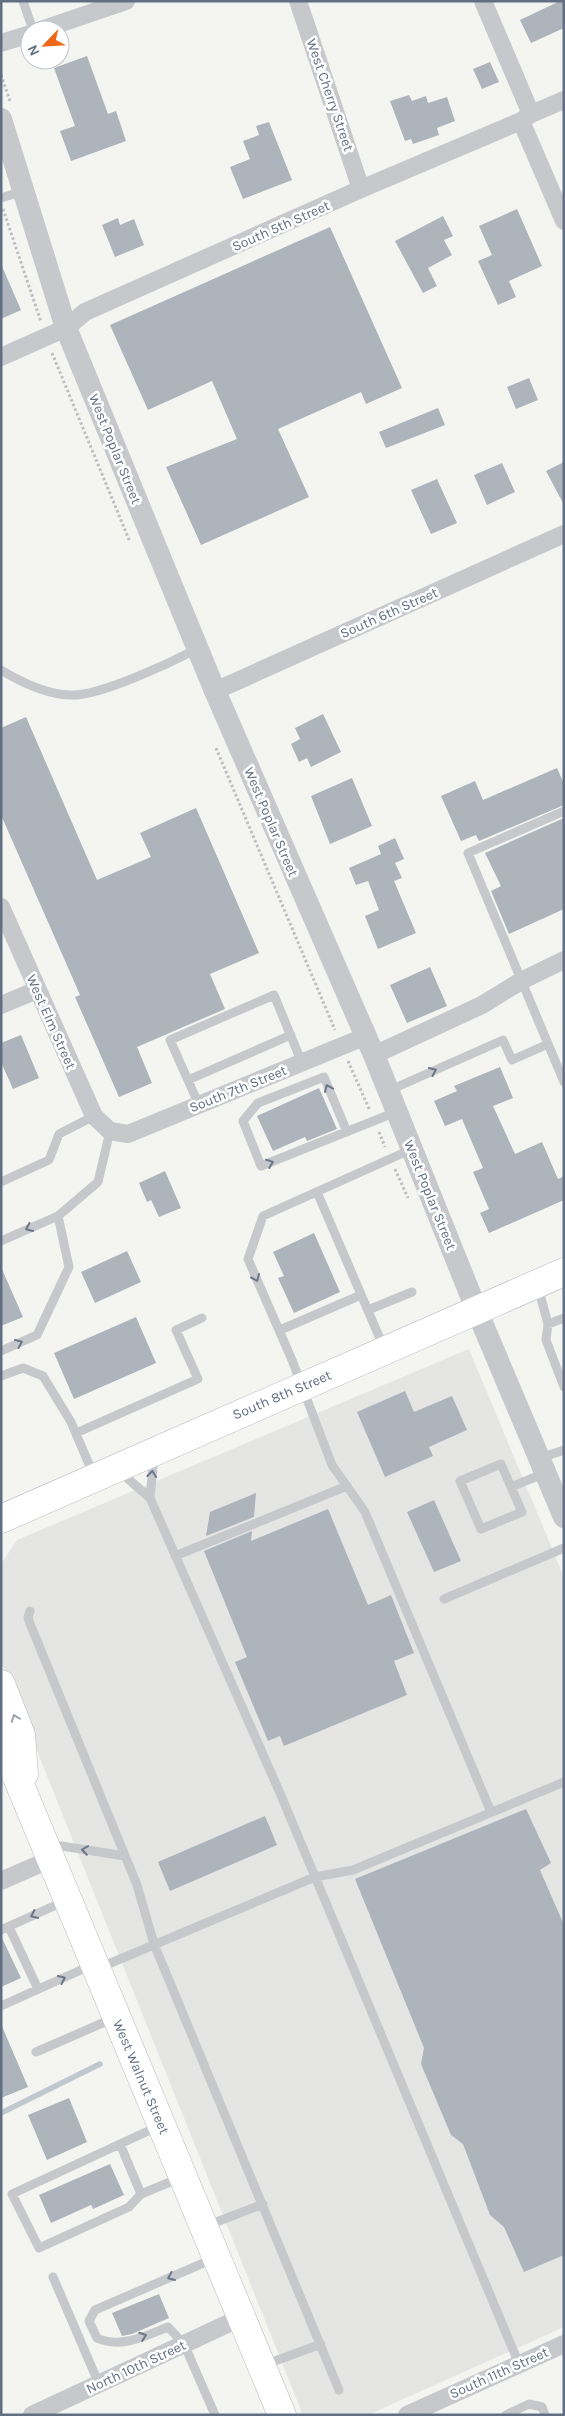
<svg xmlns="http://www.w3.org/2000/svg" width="565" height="2416" viewBox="0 0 565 2416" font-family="Karla,sans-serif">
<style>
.built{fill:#e5e5e4}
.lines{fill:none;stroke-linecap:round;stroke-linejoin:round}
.stream{stroke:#bfc8cf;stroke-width:5.5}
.building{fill:#aeb4bb}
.primary-casing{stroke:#b6b9be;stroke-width:29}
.path{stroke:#bdbec1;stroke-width:3;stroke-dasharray:2.5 2.5;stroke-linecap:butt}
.service{stroke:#c6c8cc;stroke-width:9}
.minor{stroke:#c6c8cc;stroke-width:18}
.tertiary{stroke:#c6c8cc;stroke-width:22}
.primary{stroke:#fff;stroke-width:28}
.oneway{stroke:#6b788a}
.oneway2{stroke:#98a1ae}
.labels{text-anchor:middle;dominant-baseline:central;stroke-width:5;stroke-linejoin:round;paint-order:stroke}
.street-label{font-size:14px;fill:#616f83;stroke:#fff}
</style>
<rect width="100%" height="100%" fill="#f4f5f0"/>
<path class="built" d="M469,1349L564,1577V2327L368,2415H303L1,1661V1564L17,1540Z"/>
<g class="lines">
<path class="stream" d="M1,2113L100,2064"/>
</g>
<path class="building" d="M560,1H564V28L531,43L520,20Z
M87,56L108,114L116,111L126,141L71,161L60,131L75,126L54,68Z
M490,62L499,82L482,89L473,69Z
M409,95L412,101L426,96L428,103L447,97L455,121L437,128L439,135L413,144L411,139L405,141L390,101Z
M269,122L292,180L243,199L230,167L250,159L243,141L259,135L256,126Z
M517,209L542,266L509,281L516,297L498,305L478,261L492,255L479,226Z
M443,216L453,236L444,240L452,255L428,268L437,286L423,293L395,241Z
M118,218L120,225L134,219L144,245L115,257L102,225Z
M330,227L402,388L366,404L361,392L278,429L309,497L201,545L166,467L237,439L212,381L148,410L110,325Z
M1,264L21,310L1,319Z
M529,378L538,400L516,409L507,387Z
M438,408L445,425L386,448L379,432Z
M564,462V505L546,471Z
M502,463L515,492L487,505L474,475Z
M437,479L457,523L431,534L411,490Z
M323,714L341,752L311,767L307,758L299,762L291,744L300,739L295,728Z
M26,717L97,880L151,857L140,833L196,808L259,953L210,974L225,1009L137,1047L152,1083L119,1097L75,997L80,995L1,815V728Z
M557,768L564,784V805L479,841L476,835L461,841L441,796L475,781L483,800Z
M352,778L372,826L330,844L311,796Z
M564,818V909L509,934L491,891L501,886L485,853Z
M395,838L404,859L395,863L402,878L394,881L416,933L378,949L365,916L379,910L368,881L356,885L349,868L381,854L378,846Z
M430,967L447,1006L407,1023L390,985Z
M21,1035L39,1078L13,1089L1,1062V1043Z
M500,1067L513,1098L493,1106L515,1154L542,1142L558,1179L564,1176V1200L489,1233L480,1213L489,1209L473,1172L483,1168L462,1119L445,1126L434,1101L457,1091L454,1086Z
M319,1088L337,1129L307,1141L305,1137L273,1151L257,1116Z
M165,1171L181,1208L159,1217L151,1200L147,1202L139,1183Z
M314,1233L340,1292L294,1313L278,1278L284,1276L273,1252Z
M127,1251L141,1282L95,1303L81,1272Z
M1,1267L23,1317L1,1326Z
M136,1317L156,1363L74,1399L54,1353Z
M405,1391L414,1412L452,1396L467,1430L429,1447L433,1456L385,1477L357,1412Z
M256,1493L254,1517L206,1536L210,1512Z
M434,1500L461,1561L434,1572L407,1512Z
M328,1509L368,1605L391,1595L414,1653L394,1661L407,1695L284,1746L280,1736L268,1741L235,1662L247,1657L204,1551L252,1531L251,1541Z
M526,1809L551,1863L540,1870L564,1925V2255L524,2272L504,2227L490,2215L463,2144L451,2135L421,2064L424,2048L355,1879Z
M265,1816L277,1845L170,1891L158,1862Z
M1,1936L21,1978L1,1987Z
M1,2024L28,2087L1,2098Z
M69,2098L87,2142L47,2160L28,2115Z
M110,2164L124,2195L93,2209L91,2205L51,2223L39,2195Z
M159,2294L169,2318L132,2334L122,2336L112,2313Z"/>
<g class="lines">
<g class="primary-casing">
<path id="primary" d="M1,1519L564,1272
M1,1684L21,1735L24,1774
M1,1739L282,2415"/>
</g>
<path class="path" d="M1,75L10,101
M3,209L41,322
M52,353L130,542
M216,748L335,1030
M348,1061L370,1111
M379,1132L385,1147
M395,1169L408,1198"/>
<path class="service" d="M23,1L33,30
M1,198L24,191
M1,670C21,682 46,694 70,695C98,697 170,663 197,649
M564,811L468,853L564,1082
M188,1080L291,1035
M388,1091L503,1040L512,1060L548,1044
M199,1105L170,1040L274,995L302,1063
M347,1132L324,1077L258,1103L243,1121L261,1166L396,1112
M412,1149L263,1216L248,1259L292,1360L332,1465L365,1512L491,1812
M1,1182L49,1160L59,1134L94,1116
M317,1192L384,1348
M1,1241L58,1216
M538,1287L548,1324L564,1318
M368,1310L412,1292
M548,1324L546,1340L564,1387
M280,1330L361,1295
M1,1351L37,1335L69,1267L58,1216L98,1182L110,1131
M1,1376L23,1368L43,1376L71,1422L94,1476
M76,1433L198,1379L176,1330L202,1318
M540,1458L564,1450
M119,1471L150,1498L280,1793L519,2364
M511,1487L522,1512L481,1529L460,1481L501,1464L511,1487L545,1473
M150,1498L154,1456
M175,1556L347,1486
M444,1599L564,1548
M30,1611L28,1618L31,1626L137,1885L154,1944L339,2390
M49,1844L125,1856
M9,1927L38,1989
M1,1930L65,1901
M99,1968L315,1877L353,1870L564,1782
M1,2006L92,1965
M36,2052L114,2018
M159,2126L12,2194L39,2248L129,2207L141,2194L180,2178
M120,2144L141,2194
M206,2226L263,2204
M215,2258L95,2310L89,2321L97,2338C121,2349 145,2336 168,2327L184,2344L215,2415
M53,2277L99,2384
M264,2365L321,2344
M506,2415L529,2404L542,2407L545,2415"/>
<path class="minor" d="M298,1L361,189
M483,1L531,114
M41,30L126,1
M1,43L30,34
M521,121L564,221
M1,357L66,328L85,312L361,189L521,121L531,114L564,100
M215,691L564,534
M1,907L94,1116L110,1131L128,1134L364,1037
M1,1005L37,990
M374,1055L482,1005L521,981L564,960
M1,1881L51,1859
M32,2415L240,2318
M407,2415L564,2344"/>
<path class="tertiary" d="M1,119L66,328L215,691L374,1055L477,1311L564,1517"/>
<use href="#primary" class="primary"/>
</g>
<defs><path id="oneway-chevron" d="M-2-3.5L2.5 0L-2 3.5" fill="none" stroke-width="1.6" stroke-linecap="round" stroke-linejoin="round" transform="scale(1.25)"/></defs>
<g class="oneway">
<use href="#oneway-chevron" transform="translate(433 1071) rotate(-24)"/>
<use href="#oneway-chevron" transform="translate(328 1088) rotate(-113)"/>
<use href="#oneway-chevron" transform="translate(270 1163) rotate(-21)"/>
<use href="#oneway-chevron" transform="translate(29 1228) rotate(156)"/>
<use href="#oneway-chevron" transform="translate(256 1278) rotate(66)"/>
<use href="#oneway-chevron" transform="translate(19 1343) rotate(-24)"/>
<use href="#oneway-chevron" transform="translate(152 1474) rotate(-84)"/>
<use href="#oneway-chevron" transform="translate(85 1850) rotate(-171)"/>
<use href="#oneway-chevron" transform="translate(34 1915) rotate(155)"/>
<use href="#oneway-chevron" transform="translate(62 1979) rotate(-24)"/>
<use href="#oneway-chevron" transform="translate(171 2277) rotate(157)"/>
<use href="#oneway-chevron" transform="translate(143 2336) rotate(-20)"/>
</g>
<use class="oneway2" href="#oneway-chevron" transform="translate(15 1718) rotate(-111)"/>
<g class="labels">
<g class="street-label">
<text transform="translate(330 95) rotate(71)">West Cherry Street</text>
<text transform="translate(281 226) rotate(-24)">South 5th Street</text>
<text transform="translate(115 449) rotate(68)">West Poplar Street</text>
<text transform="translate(389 613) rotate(-24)">South 6th Street</text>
<text transform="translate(271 822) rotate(67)">West Poplar Street</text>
<text transform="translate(51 1022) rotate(66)">West Elm Street</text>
<text transform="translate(238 1089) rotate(-22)">South 7th Street</text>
<text transform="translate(430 1195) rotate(68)">West Poplar Street</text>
<text transform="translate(282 1395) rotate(-23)">South 8th Street</text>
<text transform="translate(141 2077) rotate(67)">West Walnut Street</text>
<text transform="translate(136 2367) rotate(-25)">North 10th Street</text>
<text transform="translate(499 2373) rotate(-24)">South 11th Street</text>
</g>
</g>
<rect width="565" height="2416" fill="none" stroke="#616f83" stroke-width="5"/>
<g transform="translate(45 45) rotate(245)"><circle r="24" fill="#ffffff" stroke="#c0c5cd"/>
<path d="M0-4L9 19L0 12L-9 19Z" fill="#ee6917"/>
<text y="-8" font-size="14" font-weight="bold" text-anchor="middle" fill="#616f83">N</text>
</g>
</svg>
